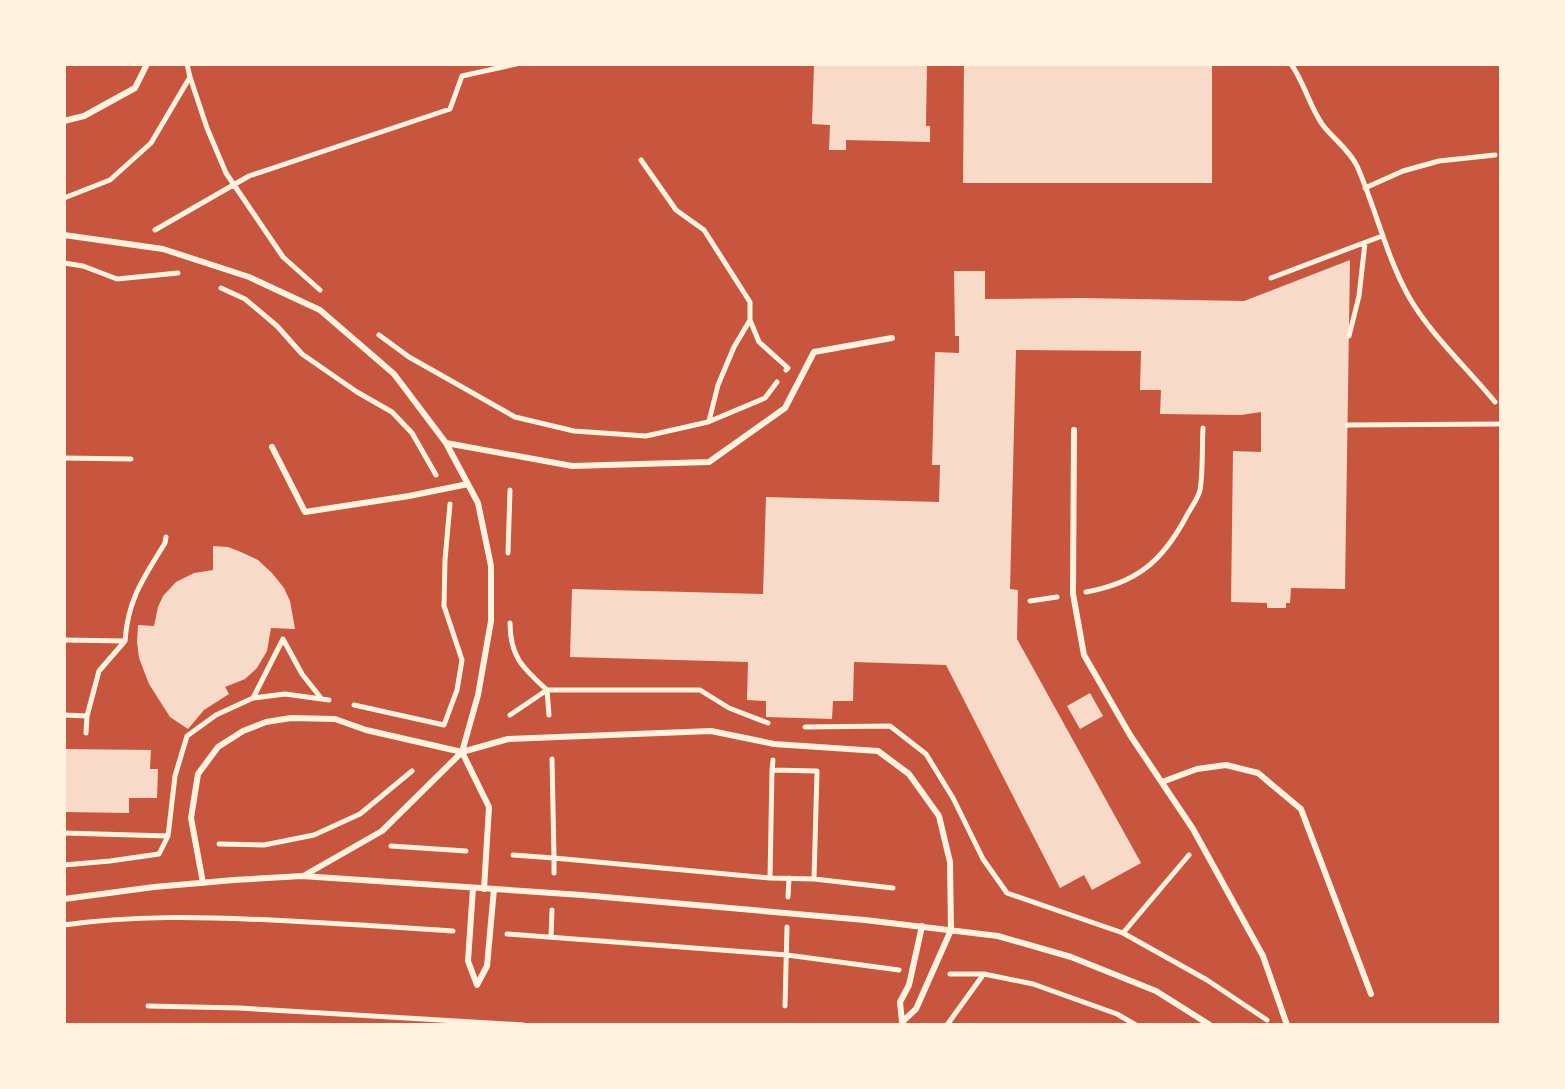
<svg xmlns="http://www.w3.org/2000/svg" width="1565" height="1089" viewBox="0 0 1565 1089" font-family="'Alegreya Sans',sans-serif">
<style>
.building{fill:#f7dbc8}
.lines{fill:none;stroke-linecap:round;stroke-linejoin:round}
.path{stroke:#fff3e0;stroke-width:5}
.service{stroke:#fff3e0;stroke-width:6}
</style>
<rect width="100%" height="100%" fill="#c8553d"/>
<path class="building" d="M814,64H927L926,126H930V142L846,140V150H829L830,125L812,124Z
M964,64H1196V66H1212V183H963Z
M1350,260L1345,589L1291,588L1290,603H1286V608H1267V603L1231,602L1233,451L1261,452V412L1241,415L1160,414L1161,390H1140L1141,351L1016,350L1010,589L1018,590L1017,639L1141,863L1092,890L1084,875L1060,888L946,665L854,662L853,701H833L832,719L766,717V701L747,700L748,662L570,657L572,589L763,594L766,497L939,502L940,465H932L935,352L959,353V336H955L954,271H985V299L1083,298L1244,301Z
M213,546L228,547L241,552L258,560L272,573L284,588L290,601L295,629L271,628L267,651L257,668L245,679L225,687L229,694L204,710L188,729L170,717L149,684L139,658L137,642L138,625L154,626L158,607L163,596L176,582L194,573L213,570Z
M1090,693L1103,716L1080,729L1067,706Z
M64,749L151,750L150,769H158L157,798H129V813L64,812Z"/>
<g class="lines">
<path class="path" d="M187,64L190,77L207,128L226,173L283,257L320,290
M1291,64C1304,82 1309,105 1322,124C1333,139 1349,149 1357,166C1376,209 1386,256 1409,297C1430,334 1468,369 1495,402
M641,160L676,210L704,230L750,302V320L734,347L718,385L709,421
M1365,188L1403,171L1439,161L1495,155
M64,198L110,180L151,143L190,77
M155,230L249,176L450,109L462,76L516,64
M64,263L83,266L117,279L178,273
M1271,278L1382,236
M221,288L245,299L277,326L302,354L357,392L392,412L412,433L436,475
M750,320L759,342L788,368L786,370
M379,335L409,357L515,417L574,431L646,436L708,422L765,398L777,382
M1349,336L1359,296L1365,243
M1347,425L1501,424
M64,458L131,459
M508,553L510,490
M1086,592C1136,583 1162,562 1186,517C1190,509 1198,499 1200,490C1203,475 1202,444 1203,428
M1030,601L1057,597
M510,623C510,657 523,668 547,690H700L729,708L768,723
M64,640L125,641C128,599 143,579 165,543L166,537
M253,698L283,639L302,674L321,698
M354,705L444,725L457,690L462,660L444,606L445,560L450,504
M64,715L87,716L99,671L125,641
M510,715L547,690L549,715
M805,727L890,726L926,754L953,798L983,859L1007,893L1123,933L1207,980L1267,1020
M86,733L87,716
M772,770L817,771L814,879L770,878L772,770L773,760
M64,833L168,836
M219,844L264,845L314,835L360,814L412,771
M391,846L466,851
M513,855L554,858L552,759
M64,865L110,861L159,854L168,836L175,776L187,736L216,715L253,698L285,694L329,700
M554,873V858L770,878
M814,879L893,888
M788,897L789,878
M64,925C132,915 202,917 271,920C332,923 392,927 453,931
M1123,933L1189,855
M507,934L787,955L899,970
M551,937L552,910
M950,974H984L1033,984L1117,1014L1136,1025
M148,1006L239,1008L524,1025
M785,1006L787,927
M947,1025L983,975"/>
<path class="service" d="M64,121L84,116L135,88L147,64
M64,235L163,249L249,277L320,310L394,374L446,443L478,503L491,566V621L478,695L462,752L382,831L305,875
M1074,430L1073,594L1084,655L1130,735L1193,829L1263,956L1287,1025
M446,443L572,466L709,462L785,408L814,352L892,338
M272,447L305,512L409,496L468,484
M462,752L489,807L484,889
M1162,782L1197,769L1226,765L1258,773L1301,809L1371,994
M203,883L191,818L198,774L218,747L243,731L266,722L291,718L335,719L366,730L462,752L508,739L711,731L774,744L878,751L909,774L939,816L950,862L951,930L916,1009L902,1022L900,1002L909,985L922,926
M473,888L468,961L477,985L487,966L494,889
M64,899L154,887L234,880L302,876L582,895L865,920L998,936L1071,957L1156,991L1210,1025"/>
</g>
<rect width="1565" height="1089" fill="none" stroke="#fff3e0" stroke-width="132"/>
</svg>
